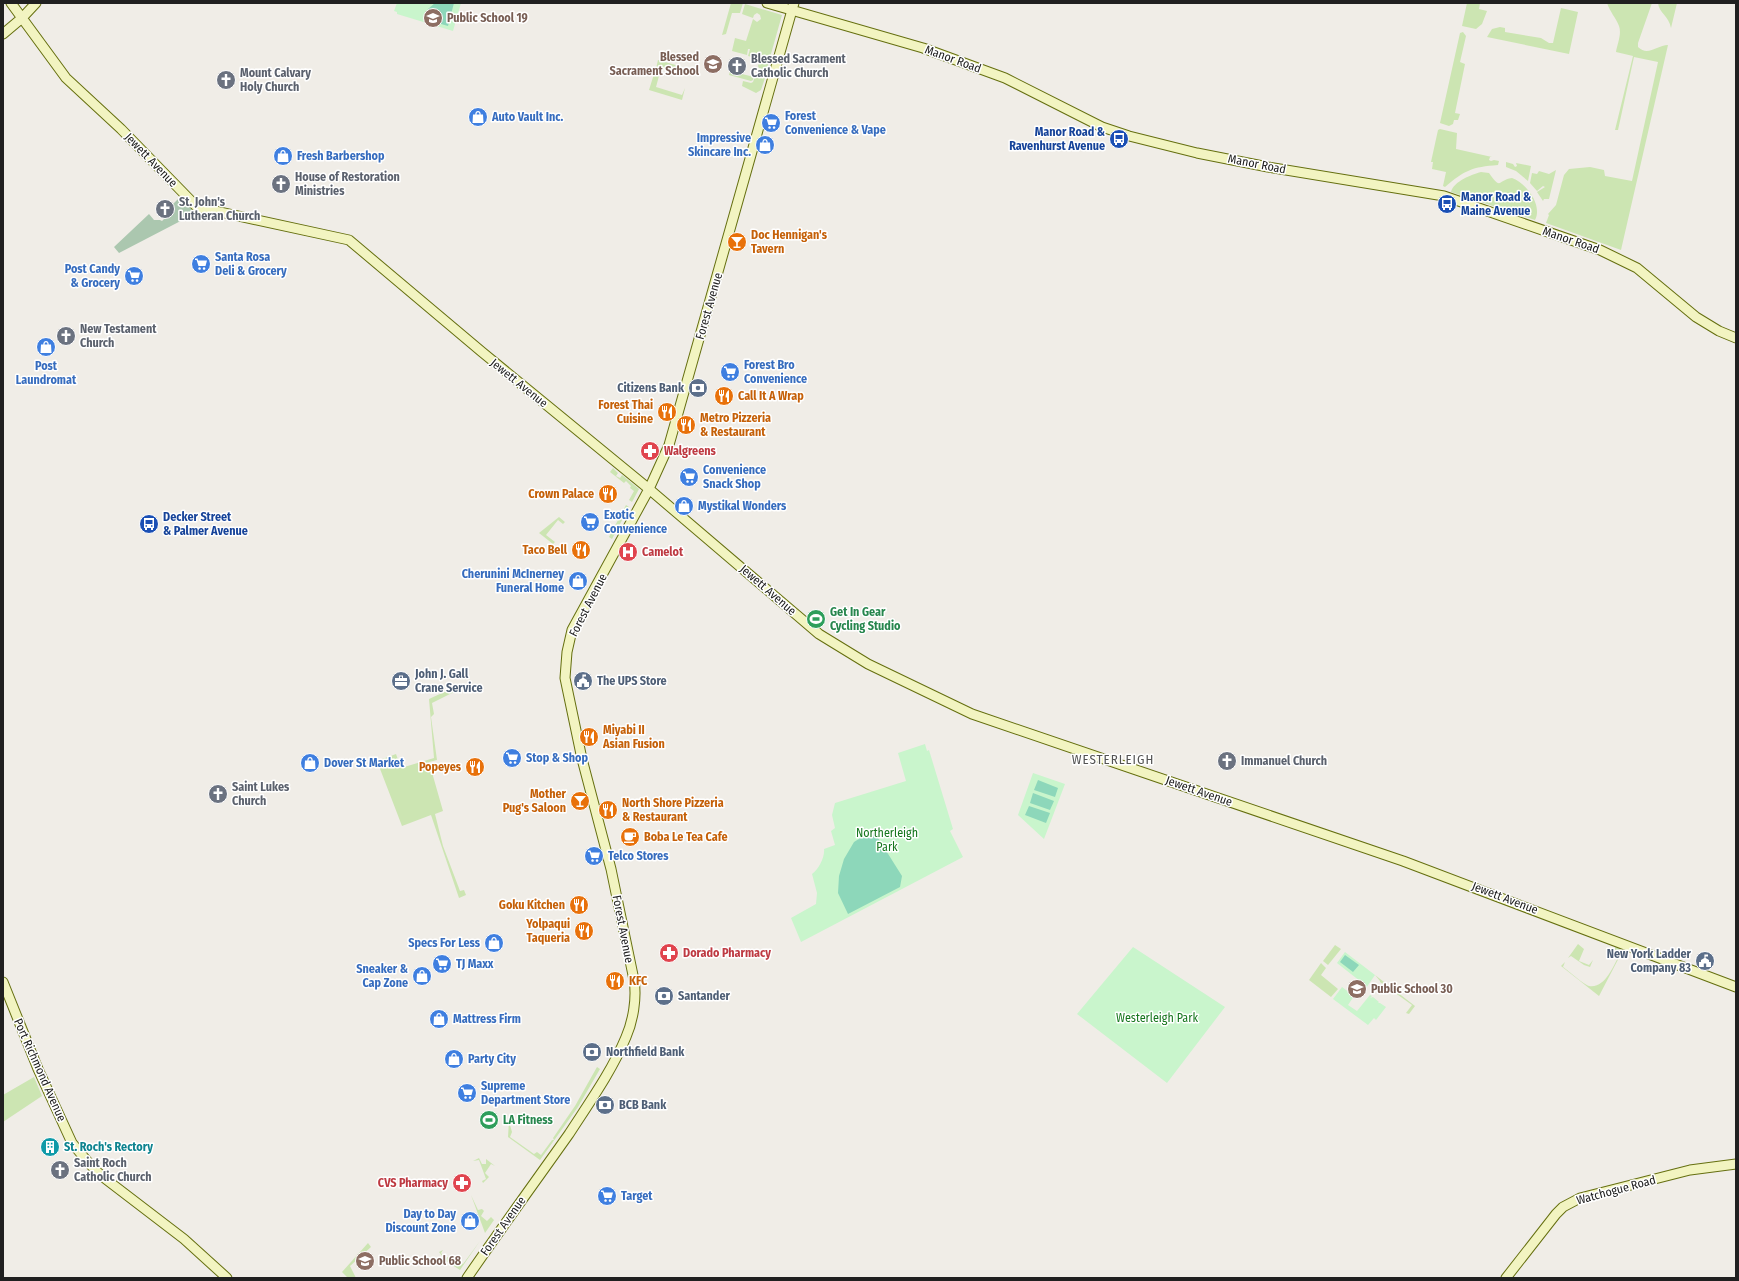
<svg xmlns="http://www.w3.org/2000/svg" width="1739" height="1281" viewBox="0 0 1739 1281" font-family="'Fira Sans Condensed',sans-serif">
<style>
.grass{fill:#cce5b2}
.cemetery{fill:#abc7af}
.park{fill:#c9f5cc}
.pitch{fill:#8dd7ba}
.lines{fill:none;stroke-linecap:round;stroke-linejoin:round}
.secondary-casing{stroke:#656f0f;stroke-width:11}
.secondary{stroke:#f2f4c1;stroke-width:9}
.labels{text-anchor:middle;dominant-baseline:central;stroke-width:3;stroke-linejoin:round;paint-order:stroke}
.education-label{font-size:12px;font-weight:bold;fill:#785e54;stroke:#fff;text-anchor:start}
.worship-label{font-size:12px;font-weight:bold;fill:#5b616d;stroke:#fff;text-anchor:start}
.street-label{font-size:12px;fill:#202020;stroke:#fff}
.shop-label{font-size:12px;font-weight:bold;fill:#366cbe;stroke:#fff;text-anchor:start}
.transit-label{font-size:12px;font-weight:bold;fill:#164399;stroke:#fff;text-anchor:start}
.food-label{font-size:12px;font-weight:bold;fill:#c56008;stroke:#fff;text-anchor:start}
.service-label{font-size:12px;font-weight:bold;fill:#4e5e75;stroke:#fff;text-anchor:start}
.health-label{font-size:12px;font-weight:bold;fill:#be3a42;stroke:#fff;text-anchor:start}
.leisure-label{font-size:12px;font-weight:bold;fill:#27864d;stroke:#fff;text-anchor:start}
.park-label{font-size:12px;fill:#16761d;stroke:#fff}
.culture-label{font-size:12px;font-weight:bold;fill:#0d838f;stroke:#fff;text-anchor:start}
.neighbourhood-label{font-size:13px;letter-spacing:1px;fill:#535353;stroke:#fff}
</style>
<rect width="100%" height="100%" fill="#f0ede7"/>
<path class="grass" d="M731,3H743L740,13H732L726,34L722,35Z
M1467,3H1480L1479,9L1487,11L1482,24L1476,29L1462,26Z
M1607,3H1652L1638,43V47C1648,57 1657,45 1668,45L1621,250L1546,223L1549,215L1548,214L1556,205L1564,175L1569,169L1590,167L1604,170L1605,176L1632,181L1658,62L1634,57L1618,130H1615L1633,56L1616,52C1617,45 1622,34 1619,26C1616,18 1610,12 1607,3Z
M1658,3H1677L1671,28C1669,16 1659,13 1658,3Z
M745,4L782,15L767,68L765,70L759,68L758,66L760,59L748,56L750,49H748L747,55L732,51L735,38L746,41L753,19L757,22L761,19L760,15L757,13L754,15L753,18L742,14Z
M1561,8L1578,12L1569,54L1487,37L1492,29L1500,27L1505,28V32L1541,38L1549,43H1553Z
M1463,32L1466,36L1460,62L1465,64L1455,113L1460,114L1458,120H1454L1453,124L1449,126L1440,123L1460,33Z
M658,60L679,66L677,72L665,68L662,71L663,75L655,73Z
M730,71L750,76L752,72L754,75L753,80L751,81L729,75Z
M654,74L659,76L656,87L682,95L685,88L682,100L649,90Z
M758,74L765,78L761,90L756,93L742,86L743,81L751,83L753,82L755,76Z
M1440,129L1457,133L1456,149L1492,157H1490L1489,160L1491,161L1494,160L1499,161L1498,165C1472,167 1465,170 1445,187L1443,186L1446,172L1432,169L1433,162H1431L1438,130Z
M1506,162L1513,164L1515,167L1517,166L1516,163L1531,166L1528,181L1516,171L1506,167Z
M1556,170L1549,199H1544L1543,201L1537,192L1545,187L1543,186L1537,191L1530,183L1532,173L1537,174L1539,171L1549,174Z
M1481,172L1489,173C1502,191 1497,180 1512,178C1526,183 1543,205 1535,220L1451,192C1454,181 1471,175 1481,172Z
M613,468L618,473L616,476L620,478L622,475L639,489L632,502L629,500L634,491L630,488L631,486L626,481L624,483L610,472Z
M626,505L629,507L612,539L609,537Z
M559,517L565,522L563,524L558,520L546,535L555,542L553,544L539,533Z
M455,687L454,692L432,703L434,714L431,717L437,760L429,762L443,811L435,814L443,846L460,891L464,890L466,895L459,898L431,815L402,826L377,761L396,754L401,768L434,758L429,699Z
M1578,944L1584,949L1579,961L1589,965L1593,960L1590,967L1584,965L1571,956L1568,958Z
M1335,945L1341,949L1328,965L1323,961Z
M1615,947L1623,950L1599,996L1561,966L1565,962L1563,967C1569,971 1583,984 1589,986C1605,989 1613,966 1619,956L1615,952Z
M1321,963L1326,968L1321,975L1338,989L1331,997L1309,980Z
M1375,975L1415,1006L1409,1014L1406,1013L1412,1005L1380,982V981Z
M597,1067L600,1069L578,1107L540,1160L508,1137L509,1121L513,1119L515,1123L510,1125L512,1132L510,1137L534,1154L537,1152L541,1155L552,1140H554L553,1138L575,1106Z
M34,1077L42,1096L3,1122V1095Z
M479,1158L482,1164H486V1159L495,1166L491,1164L485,1173L489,1177L483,1183L482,1181L486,1179L479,1160L473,1161Z
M471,1195L478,1210L482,1209L484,1211L481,1216L487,1221L491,1217L494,1220L485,1233Z
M480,1241L460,1270L446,1261L439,1252L443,1250L441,1253L446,1258L450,1256L448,1260L456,1265L459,1262L463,1264Z
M368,1243L371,1247L350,1266L356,1278H348L342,1272Z"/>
<path class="cemetery" d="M180,197L196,213L119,253L114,247L149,214L154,220H160L162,221L173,210L171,206Z"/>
<path class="park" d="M397,3H461L453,31L397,14V12L394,11Z
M925,744L927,751L929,750L953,829L950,831L963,857L801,942L791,918L816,904L817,893L812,874C819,869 825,857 824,849L835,845L831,831L835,828L832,815L835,803L906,781L898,753Z
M1033,773L1065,784L1044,839L1018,815Z
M1133,947L1225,1007L1167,1083L1077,1014Z
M1345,952L1375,975L1364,991L1361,989L1365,985L1337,963Z
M1342,987L1354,996L1348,1005L1357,1011L1370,995L1372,996L1370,998L1373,997L1379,1002L1378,1003H1380L1386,1007L1376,1020L1374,1018L1368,1025L1333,999Z"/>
<path class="pitch" d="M435,3H454L448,26L424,19L428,9Z
M1038,780L1058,788L1055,797L1034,790Z
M1033,793L1054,801L1050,810L1030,803Z
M1029,806L1050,813L1046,823L1025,815Z
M873,830L902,876L900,887L848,914L838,893L839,876L844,859L854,842Z
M1345,955L1359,965L1353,972L1340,962Z"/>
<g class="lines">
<g class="secondary-casing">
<path id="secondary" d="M11,3L66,78L121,129L197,207L349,240L482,352L649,489L819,634L868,664L972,714L1403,861L1736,987
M767,3L923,48L1005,78L1102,127L1129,136L1197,153L1268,167L1444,196L1600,250L1637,268L1696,317L1719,331L1736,338
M3,34L22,18L36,3
M3,982L38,1069L72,1143C82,1155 91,1167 103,1177L184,1239L227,1278
M467,1278C500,1230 535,1182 569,1134C589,1103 612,1071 626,1037C633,1021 637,998 634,980L611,869L582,759L565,678L567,652L572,630L649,489L669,445L794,3
M1506,1278L1556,1214L1563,1207L1580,1198L1690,1170L1736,1164"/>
</g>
<use href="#secondary" class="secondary"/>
</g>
<defs>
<g id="school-disc" transform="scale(1)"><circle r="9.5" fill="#8d6e63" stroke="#fff"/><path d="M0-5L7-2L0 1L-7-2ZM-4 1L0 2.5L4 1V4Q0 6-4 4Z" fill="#fff"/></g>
<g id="church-disc" transform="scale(1)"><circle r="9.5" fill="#6b7280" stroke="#fff"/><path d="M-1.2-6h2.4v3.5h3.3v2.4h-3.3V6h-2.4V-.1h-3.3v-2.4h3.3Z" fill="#fff"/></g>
<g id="shop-disc" transform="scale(1)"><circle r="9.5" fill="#3f7fe0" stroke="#fff"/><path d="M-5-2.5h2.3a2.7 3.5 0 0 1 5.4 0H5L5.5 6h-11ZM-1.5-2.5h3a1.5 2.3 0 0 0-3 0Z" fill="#fff"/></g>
<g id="supermarket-disc" transform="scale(1)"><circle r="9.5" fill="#3f7fe0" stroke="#fff"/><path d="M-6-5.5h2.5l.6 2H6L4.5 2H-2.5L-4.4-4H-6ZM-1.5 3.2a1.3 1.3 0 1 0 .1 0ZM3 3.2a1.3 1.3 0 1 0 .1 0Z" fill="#fff"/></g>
<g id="bus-disc" transform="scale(1)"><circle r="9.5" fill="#1a4fb4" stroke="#fff"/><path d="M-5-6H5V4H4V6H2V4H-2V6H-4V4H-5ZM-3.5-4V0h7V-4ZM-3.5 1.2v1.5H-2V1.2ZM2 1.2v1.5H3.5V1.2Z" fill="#fff"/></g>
<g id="bar-disc" transform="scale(1)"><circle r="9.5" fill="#e8710a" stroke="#fff"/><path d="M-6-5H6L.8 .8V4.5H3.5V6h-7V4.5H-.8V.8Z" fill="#fff"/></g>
<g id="bank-disc" transform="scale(1)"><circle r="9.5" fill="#5c6f8a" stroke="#fff"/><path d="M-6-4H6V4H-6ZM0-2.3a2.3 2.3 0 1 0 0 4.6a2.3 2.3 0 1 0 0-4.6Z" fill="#fff"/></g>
<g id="restaurant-disc" transform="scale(1)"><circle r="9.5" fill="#e8710a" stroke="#fff"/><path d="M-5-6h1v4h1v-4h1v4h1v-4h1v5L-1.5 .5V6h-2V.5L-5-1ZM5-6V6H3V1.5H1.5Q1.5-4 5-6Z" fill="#fff"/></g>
<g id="pharmacy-disc" transform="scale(1)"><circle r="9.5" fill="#e0444e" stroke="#fff"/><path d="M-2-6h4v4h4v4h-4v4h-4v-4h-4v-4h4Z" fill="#fff"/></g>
<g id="hospital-disc" transform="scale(1)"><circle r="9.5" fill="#e0444e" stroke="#fff"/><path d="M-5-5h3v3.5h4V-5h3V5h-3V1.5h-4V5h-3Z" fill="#fff"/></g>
<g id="stadium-disc" transform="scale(1)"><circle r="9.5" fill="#2e9e5b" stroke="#fff"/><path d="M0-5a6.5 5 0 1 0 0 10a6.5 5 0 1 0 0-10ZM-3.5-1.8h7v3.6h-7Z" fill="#fff"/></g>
<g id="office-disc" transform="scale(1)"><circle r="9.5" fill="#5c6f8a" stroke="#fff"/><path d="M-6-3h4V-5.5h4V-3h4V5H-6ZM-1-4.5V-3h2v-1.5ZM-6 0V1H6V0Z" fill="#fff"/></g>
<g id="civic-disc" transform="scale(1)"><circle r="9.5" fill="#5c6f8a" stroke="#fff"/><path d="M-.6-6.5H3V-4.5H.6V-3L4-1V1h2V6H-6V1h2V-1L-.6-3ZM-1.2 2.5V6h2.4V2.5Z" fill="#fff"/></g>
<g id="cafe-disc" transform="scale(1)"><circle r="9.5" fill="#e8710a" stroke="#fff"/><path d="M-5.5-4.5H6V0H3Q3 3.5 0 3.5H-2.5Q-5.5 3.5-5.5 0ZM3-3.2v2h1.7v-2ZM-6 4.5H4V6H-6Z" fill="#fff"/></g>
<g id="building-disc" transform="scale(1)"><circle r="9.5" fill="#0f9aa8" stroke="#fff"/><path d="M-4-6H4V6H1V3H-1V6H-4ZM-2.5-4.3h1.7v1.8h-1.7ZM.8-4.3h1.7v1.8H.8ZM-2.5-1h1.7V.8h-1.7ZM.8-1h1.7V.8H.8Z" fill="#fff"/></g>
</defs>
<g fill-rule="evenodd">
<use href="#school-disc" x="433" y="18"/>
<use href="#school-disc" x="713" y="64"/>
<use href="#church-disc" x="737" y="66"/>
<use href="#church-disc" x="226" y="80"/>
<use href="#shop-disc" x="478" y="117"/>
<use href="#supermarket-disc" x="771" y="123"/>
<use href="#bus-disc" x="1119" y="139"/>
<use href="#shop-disc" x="765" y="145"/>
<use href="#shop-disc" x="283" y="156"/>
<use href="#church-disc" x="281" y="184"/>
<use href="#bus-disc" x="1447" y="204"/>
<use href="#church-disc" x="165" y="209"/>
<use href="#bar-disc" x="737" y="242"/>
<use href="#supermarket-disc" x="201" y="264"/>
<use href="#supermarket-disc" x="134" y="276"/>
<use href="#church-disc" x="66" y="336"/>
<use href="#shop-disc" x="46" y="347"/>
<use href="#supermarket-disc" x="730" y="372"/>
<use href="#bank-disc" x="698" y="388"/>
<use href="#restaurant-disc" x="724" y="396"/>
<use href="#restaurant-disc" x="667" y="412"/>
<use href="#restaurant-disc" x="686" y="425"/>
<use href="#pharmacy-disc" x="650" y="451"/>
<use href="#supermarket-disc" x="689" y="477"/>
<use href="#restaurant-disc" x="608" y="494"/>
<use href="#shop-disc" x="684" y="506"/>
<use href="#supermarket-disc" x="590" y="522"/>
<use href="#bus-disc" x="149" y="524"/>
<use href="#restaurant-disc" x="581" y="550"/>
<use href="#hospital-disc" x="628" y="552"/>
<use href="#shop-disc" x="578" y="581"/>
<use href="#stadium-disc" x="816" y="619"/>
<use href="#office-disc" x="401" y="681"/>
<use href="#civic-disc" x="583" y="681"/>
<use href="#restaurant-disc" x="589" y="737"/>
<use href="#supermarket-disc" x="512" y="758"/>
<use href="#church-disc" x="1227" y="761"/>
<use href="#shop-disc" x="310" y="763"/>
<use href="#restaurant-disc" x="475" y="767"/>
<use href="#church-disc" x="218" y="794"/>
<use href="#bar-disc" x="580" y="801"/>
<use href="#restaurant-disc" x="608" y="810"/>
<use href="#cafe-disc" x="630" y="837"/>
<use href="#supermarket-disc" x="594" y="856"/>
<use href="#restaurant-disc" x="579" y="905"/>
<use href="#restaurant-disc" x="584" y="931"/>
<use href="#shop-disc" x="494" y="943"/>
<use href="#pharmacy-disc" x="669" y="953"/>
<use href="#civic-disc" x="1705" y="961"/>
<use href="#supermarket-disc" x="442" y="964"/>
<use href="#shop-disc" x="422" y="976"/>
<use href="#restaurant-disc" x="615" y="981"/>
<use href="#school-disc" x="1357" y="989"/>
<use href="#bank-disc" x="664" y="996"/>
<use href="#shop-disc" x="439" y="1019"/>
<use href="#bank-disc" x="592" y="1052"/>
<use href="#shop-disc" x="454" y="1059"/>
<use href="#supermarket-disc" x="467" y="1093"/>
<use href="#bank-disc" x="605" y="1105"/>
<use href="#stadium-disc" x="489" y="1120"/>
<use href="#building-disc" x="50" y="1147"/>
<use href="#church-disc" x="60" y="1170"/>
<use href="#pharmacy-disc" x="462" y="1183"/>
<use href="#supermarket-disc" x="607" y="1196"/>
<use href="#shop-disc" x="470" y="1221"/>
<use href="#school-disc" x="365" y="1261"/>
</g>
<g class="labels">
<g class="education-label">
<text x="447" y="18">Public School 19</text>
<text x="699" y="57" text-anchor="end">Blessed<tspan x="699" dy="14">Sacrament School</tspan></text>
<text x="1371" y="989">Public School 30</text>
<text x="379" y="1261">Public School 68</text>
</g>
<g class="worship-label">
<text x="751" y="59">Blessed Sacrament<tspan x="751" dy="14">Catholic Church</tspan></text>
<text x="240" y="73">Mount Calvary<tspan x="240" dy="14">Holy Church</tspan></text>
<text x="295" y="177">House of Restoration<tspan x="295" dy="14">Ministries</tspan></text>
<text x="179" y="202">St. John's<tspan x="179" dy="14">Lutheran Church</tspan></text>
<text x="80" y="329">New Testament<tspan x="80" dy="14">Church</tspan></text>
<text x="1241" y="761">Immanuel Church</text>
<text x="232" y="787">Saint Lukes<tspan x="232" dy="14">Church</tspan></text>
<text x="74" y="1163">Saint Roch<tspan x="74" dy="14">Catholic Church</tspan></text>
</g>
<g class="street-label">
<text transform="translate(953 59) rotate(20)">Manor Road</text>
<text transform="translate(151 160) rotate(46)">Jewett Avenue</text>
<text transform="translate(1257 164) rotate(11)">Manor Road</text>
<text transform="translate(1571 240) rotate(19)">Manor Road</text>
<text transform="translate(709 306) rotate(-74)">Forest Avenue</text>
<text transform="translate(519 383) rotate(39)">Jewett Avenue</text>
<text transform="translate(768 590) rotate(41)">Jewett Avenue</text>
<text transform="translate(588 605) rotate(-63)">Forest Avenue</text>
<text transform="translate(1199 791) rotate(19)">Jewett Avenue</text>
<text transform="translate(1505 898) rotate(21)">Jewett Avenue</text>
<text transform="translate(623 929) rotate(79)">Forest Avenue</text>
<text transform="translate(40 1070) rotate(66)">Port Richmond Avenue</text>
<text transform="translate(1616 1190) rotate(-15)">Watchogue Road</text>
<text transform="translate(503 1226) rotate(-55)">Forest Avenue</text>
</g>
<g class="shop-label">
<text x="785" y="116">Forest<tspan x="785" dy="14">Convenience &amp; Vape</tspan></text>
<text x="492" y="117">Auto Vault Inc.</text>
<text x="751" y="138" text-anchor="end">Impressive<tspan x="751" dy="14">Skincare Inc.</tspan></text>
<text x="297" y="156">Fresh Barbershop</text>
<text x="215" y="257">Santa Rosa<tspan x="215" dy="14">Deli &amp; Grocery</tspan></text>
<text x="120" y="269" text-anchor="end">Post Candy<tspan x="120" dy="14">&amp; Grocery</tspan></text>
<text x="744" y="365">Forest Bro<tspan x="744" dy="14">Convenience</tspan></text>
<text x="46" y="366" text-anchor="middle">Post<tspan x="46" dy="14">Laundromat</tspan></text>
<text x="703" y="470">Convenience<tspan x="703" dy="14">Snack Shop</tspan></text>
<text x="698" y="506">Mystikal Wonders</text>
<text x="604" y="515">Exotic<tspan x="604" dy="14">Convenience</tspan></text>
<text x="564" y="574" text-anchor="end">Cherunini McInerney<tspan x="564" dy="14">Funeral Home</tspan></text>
<text x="526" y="758">Stop &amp; Shop</text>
<text x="324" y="763">Dover St Market</text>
<text x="608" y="856">Telco Stores</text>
<text x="480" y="943" text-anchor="end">Specs For Less</text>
<text x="456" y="964">TJ Maxx</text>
<text x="408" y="969" text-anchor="end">Sneaker &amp;<tspan x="408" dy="14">Cap Zone</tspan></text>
<text x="453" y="1019">Mattress Firm</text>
<text x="468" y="1059">Party City</text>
<text x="481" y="1086">Supreme<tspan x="481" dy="14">Department Store</tspan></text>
<text x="621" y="1196">Target</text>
<text x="456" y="1214" text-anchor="end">Day to Day<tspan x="456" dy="14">Discount Zone</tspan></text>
</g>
<g class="transit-label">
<text x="1105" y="132" text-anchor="end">Manor Road &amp;<tspan x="1105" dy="14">Ravenhurst Avenue</tspan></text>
<text x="1461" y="197">Manor Road &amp;<tspan x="1461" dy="14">Maine Avenue</tspan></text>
<text x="163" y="517">Decker Street<tspan x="163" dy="14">&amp; Palmer Avenue</tspan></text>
</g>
<g class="food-label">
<text x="751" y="235">Doc Hennigan's<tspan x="751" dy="14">Tavern</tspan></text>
<text x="738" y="396">Call It A Wrap</text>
<text x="653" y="405" text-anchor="end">Forest Thai<tspan x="653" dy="14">Cuisine</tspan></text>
<text x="700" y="418">Metro Pizzeria<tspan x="700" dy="14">&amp; Restaurant</tspan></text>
<text x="594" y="494" text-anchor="end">Crown Palace</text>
<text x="567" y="550" text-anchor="end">Taco Bell</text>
<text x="603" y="730">Miyabi II<tspan x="603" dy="14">Asian Fusion</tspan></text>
<text x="461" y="767" text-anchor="end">Popeyes</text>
<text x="566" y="794" text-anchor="end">Mother<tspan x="566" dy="14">Pug's Saloon</tspan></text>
<text x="622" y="803">North Shore Pizzeria<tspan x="622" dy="14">&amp; Restaurant</tspan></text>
<text x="644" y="837">Boba Le Tea Cafe</text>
<text x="565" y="905" text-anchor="end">Goku Kitchen</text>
<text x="570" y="924" text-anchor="end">Yolpaqui<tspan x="570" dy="14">Taqueria</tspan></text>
<text x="629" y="981">KFC</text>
</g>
<g class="service-label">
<text x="684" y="388" text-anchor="end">Citizens Bank</text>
<text x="415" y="674">John J. Gall<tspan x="415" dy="14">Crane Service</tspan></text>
<text x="597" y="681">The UPS Store</text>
<text x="1691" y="954" text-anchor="end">New York Ladder<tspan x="1691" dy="14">Company 83</tspan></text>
<text x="678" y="996">Santander</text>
<text x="606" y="1052">Northfield Bank</text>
<text x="619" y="1105">BCB Bank</text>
</g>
<g class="health-label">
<text x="664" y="451">Walgreens</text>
<text x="642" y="552">Camelot</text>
<text x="683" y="953">Dorado Pharmacy</text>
<text x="448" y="1183" text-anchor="end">CVS Pharmacy</text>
</g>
<g class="leisure-label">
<text x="830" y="612">Get In Gear<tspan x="830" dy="14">Cycling Studio</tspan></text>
<text x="503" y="1120">LA Fitness</text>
</g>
<g class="park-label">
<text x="887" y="833">Northerleigh<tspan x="887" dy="14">Park</tspan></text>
<text x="1157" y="1018">Westerleigh Park</text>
</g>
<g class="culture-label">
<text x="64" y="1147">St. Roch's Rectory</text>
</g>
<g class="neighbourhood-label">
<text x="1113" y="759">WESTERLEIGH</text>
</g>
</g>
<rect width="1739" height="1281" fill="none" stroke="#202020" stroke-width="8"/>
</svg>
